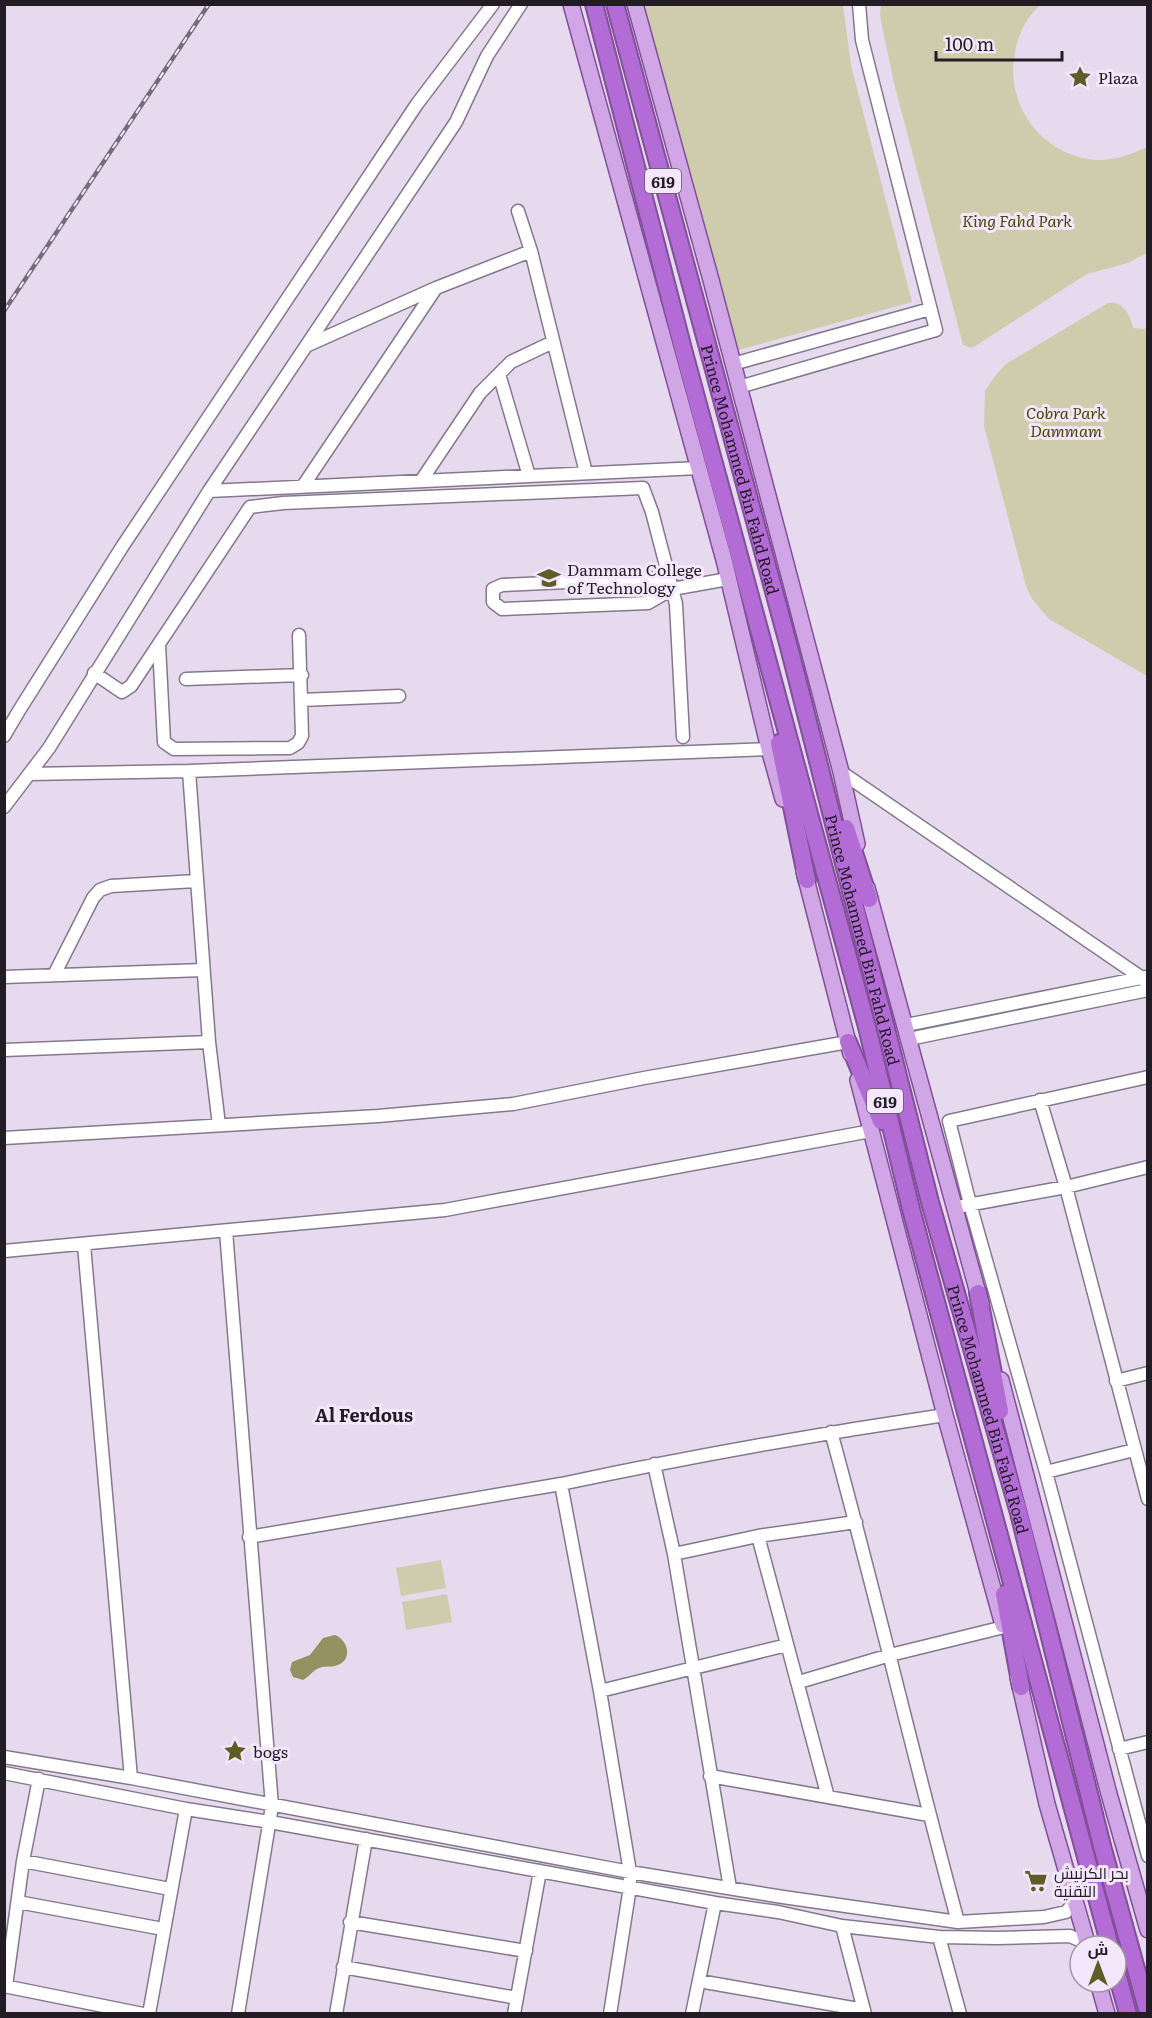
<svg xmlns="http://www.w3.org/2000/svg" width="1152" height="2018" viewBox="0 0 1152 2018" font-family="Literata,Cairo,serif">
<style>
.green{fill:#cfccad}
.water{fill:#959160}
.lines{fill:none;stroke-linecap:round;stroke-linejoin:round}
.minor-casing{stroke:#84798b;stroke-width:15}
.major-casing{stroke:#805098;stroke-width:18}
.highway-casing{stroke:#805098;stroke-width:20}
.minor{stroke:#fff;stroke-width:12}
.major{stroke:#d1a6e6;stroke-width:15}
.highway{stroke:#b36bd6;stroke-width:16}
.rail-casing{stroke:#756c79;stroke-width:4.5}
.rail{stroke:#f4e7fc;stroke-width:2;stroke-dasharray:7;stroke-linecap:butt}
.labels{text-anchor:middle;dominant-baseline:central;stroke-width:6;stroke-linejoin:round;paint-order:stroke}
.shield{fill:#f4e7fc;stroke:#615a65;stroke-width:1.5}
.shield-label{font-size:15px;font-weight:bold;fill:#221d24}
.poi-label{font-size:16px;fill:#221d24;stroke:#f4e7fc;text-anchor:start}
.park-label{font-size:16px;font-style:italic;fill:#4b4505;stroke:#f4e7fc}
.street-label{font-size:16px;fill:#221d24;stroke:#f4e7fc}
.neighbourhood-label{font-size:18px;font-weight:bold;fill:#221d24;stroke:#f4e7fc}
</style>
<rect width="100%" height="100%" fill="#e7daee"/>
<path class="green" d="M642,5H843L851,65L912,302L735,351Z
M881,5H1041C1028,15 1020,31 1016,47C1002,103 1041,157 1099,160C1116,160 1132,154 1147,147V253L1128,263L1087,274L972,348L963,345L894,83L880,16Z
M1108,303C1124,301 1130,315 1133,328L1144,329L1147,327V676L1049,619L1032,599L1026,586L984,426L985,391L995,376L1006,364Z
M441,1560L446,1588L401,1596L396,1568Z
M447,1594L452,1622L406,1630L402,1602Z"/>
<path class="water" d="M335,1635C348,1640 353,1659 338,1665C332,1668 325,1665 319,1668C312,1671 309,1677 303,1680L293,1677L290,1670L292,1662L310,1655L323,1638Z"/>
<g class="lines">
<g class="minor-casing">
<path id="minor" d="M518,211L531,251
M306,346L436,288L531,251L586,473
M733,364L930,309
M499,374L529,476
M739,387L936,330L862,40L859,4
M421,481L480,393L511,362L553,342
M303,486L436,288
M209,491L699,468
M672,589L648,603L502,609L493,602V589L502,585L654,578L672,589L728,579
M159,645L164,742L174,749L290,748L298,743L302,736L299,635
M94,673L122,692L131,686L250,507L283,503L643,488L652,512L676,604L683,737
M186,679L302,675
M301,700L399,696
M4,736L20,709L122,547L417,104L493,4
M189,771L209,1042L219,1125
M841,772L1142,978L1148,984
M29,774L189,771L769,749
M4,807L49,748L209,491L456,122L487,56L521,4
M54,975L93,898L100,890L111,886L196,881
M4,977L203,970
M906,1025L1146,977
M909,1039L1148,990
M4,1050L209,1042
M1148,1077L949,1121L970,1204L1046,1472L1148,1856
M1040,1100L1066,1187L1148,1499
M4,1138L378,1116L513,1104L644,1078L848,1042
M962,1206L1066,1187L1148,1167
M226,1231L272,1806L238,2014
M84,1245L131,1778
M4,1251L445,1210L871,1131
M1116,1381L1148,1373
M831,1432C876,1595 914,1759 958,1922
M654,1464L674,1554L730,1888
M1046,1472L1134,1450
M758,1536L828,1797
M249,1537L561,1484
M674,1554L758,1536L856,1522
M799,1682L890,1655L1004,1627
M600,1691L787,1645
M1119,1749L1148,1742
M4,1757L131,1778L630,1872L783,1897L958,1922L1044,1917L1066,1912L1076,1901
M4,1773L186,1809L270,1822L715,1903L778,1912L842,1926L939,1937L997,1938L1070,1936L1088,1944
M710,1776L929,1815
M23,1861L170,1889
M18,1902L163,1929
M350,1922L526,1951
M842,1926L865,2014
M939,1937L960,2014
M343,1967L517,1998
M699,1981L864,2010
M4,1986L143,2014
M6,1986L23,1861L39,1779
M149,2014L186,1809
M336,2014L366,1839
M514,2014L540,1871
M610,2014L630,1887V1872L600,1691L561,1484C688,1457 816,1434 945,1415
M692,2014L715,1903"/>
</g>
<g class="major-casing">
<path id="major" d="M571,4L724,560L769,749L783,799
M635,4L711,280L841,772L857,844
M804,871L851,1054
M867,888L981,1304
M858,1080L945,1415L1003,1625
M1001,1380L1109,1794L1148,1930
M1018,1677L1047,1804L1088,1946
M1098,1982L1107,2014"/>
</g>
<g class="highway-casing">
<g id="highway">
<path d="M594,4L684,353L867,1027L911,1209L1110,1946"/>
<path id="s1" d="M615,4L789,647L930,1202L1019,1513L1102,1846L1148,2012"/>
<path d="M779,743L807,880"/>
<path d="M846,828L869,899"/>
<path d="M848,1042L881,1121"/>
<path d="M978,1293L1000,1411"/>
<path d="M1004,1594L1021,1687"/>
<path d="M1116,1970L1128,2014"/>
</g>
</g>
<use href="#minor" class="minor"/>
<use href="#major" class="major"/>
<use href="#highway" class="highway"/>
<g class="rail-casing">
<path id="rail" d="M4,311L209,4"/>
</g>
<use href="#rail" class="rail"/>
</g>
<defs>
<g id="sight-bare" transform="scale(1.8)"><path d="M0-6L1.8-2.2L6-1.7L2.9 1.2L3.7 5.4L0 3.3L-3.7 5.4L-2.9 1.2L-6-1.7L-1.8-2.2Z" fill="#605b27" stroke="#f4e7fc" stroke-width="2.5" paint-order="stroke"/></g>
<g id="school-bare" transform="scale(1.8)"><path d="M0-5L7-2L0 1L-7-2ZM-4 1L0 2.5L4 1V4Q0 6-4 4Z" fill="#605b27" stroke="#f4e7fc" stroke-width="2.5" paint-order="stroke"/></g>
<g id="supermarket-bare" transform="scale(1.8)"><path d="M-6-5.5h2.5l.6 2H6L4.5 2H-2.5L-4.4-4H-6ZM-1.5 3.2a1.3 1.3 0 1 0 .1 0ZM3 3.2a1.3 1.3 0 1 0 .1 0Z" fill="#605b27" stroke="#f4e7fc" stroke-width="2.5" paint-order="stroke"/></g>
</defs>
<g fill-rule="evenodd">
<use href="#sight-bare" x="1080" y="77"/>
<use href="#school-bare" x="549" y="578"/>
<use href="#sight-bare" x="235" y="1751"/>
<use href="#supermarket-bare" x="1036" y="1881"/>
</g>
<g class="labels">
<g class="shield">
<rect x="645" y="169" width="36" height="24" rx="4.5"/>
<rect x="867" y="1089" width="36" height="24" rx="4.5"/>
</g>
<g class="shield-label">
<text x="663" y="181">619</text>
<text x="885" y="1101">619</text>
</g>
<g class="poi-label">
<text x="1098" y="77">Plaza</text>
<text x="567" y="569">Dammam College<tspan x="567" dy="18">of Technology</tspan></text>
<text x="253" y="1751">bogs</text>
<text x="1054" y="1872">بحر الكرنيش<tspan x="1054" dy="18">التقنية</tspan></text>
</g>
<g class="park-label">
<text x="1017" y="220">King Fahd Park</text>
<text x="1066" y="412">Cobra Park<tspan x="1066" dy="18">Dammam</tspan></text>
</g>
<g class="street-label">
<text stroke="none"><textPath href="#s1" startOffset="482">Prince Mohammed Bin Fahd Road</textPath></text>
<text stroke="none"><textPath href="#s1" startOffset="968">Prince Mohammed Bin Fahd Road</textPath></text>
<text stroke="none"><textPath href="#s1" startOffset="1454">Prince Mohammed Bin Fahd Road</textPath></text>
</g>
<g class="neighbourhood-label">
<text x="364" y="1414">Al Ferdous</text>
</g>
</g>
<rect width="1152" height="2018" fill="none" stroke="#221d24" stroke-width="12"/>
<g transform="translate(1098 1964)"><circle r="28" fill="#f4e7fc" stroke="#a096a6" stroke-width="1.5"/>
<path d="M0-4.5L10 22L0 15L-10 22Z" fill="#605b27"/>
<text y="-9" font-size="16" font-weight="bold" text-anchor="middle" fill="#221d24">ش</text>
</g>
<path d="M936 51v9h126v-9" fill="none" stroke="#221d24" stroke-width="3"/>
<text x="945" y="51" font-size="18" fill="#221d24" stroke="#f4e7fc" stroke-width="4.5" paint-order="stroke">100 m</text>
</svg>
